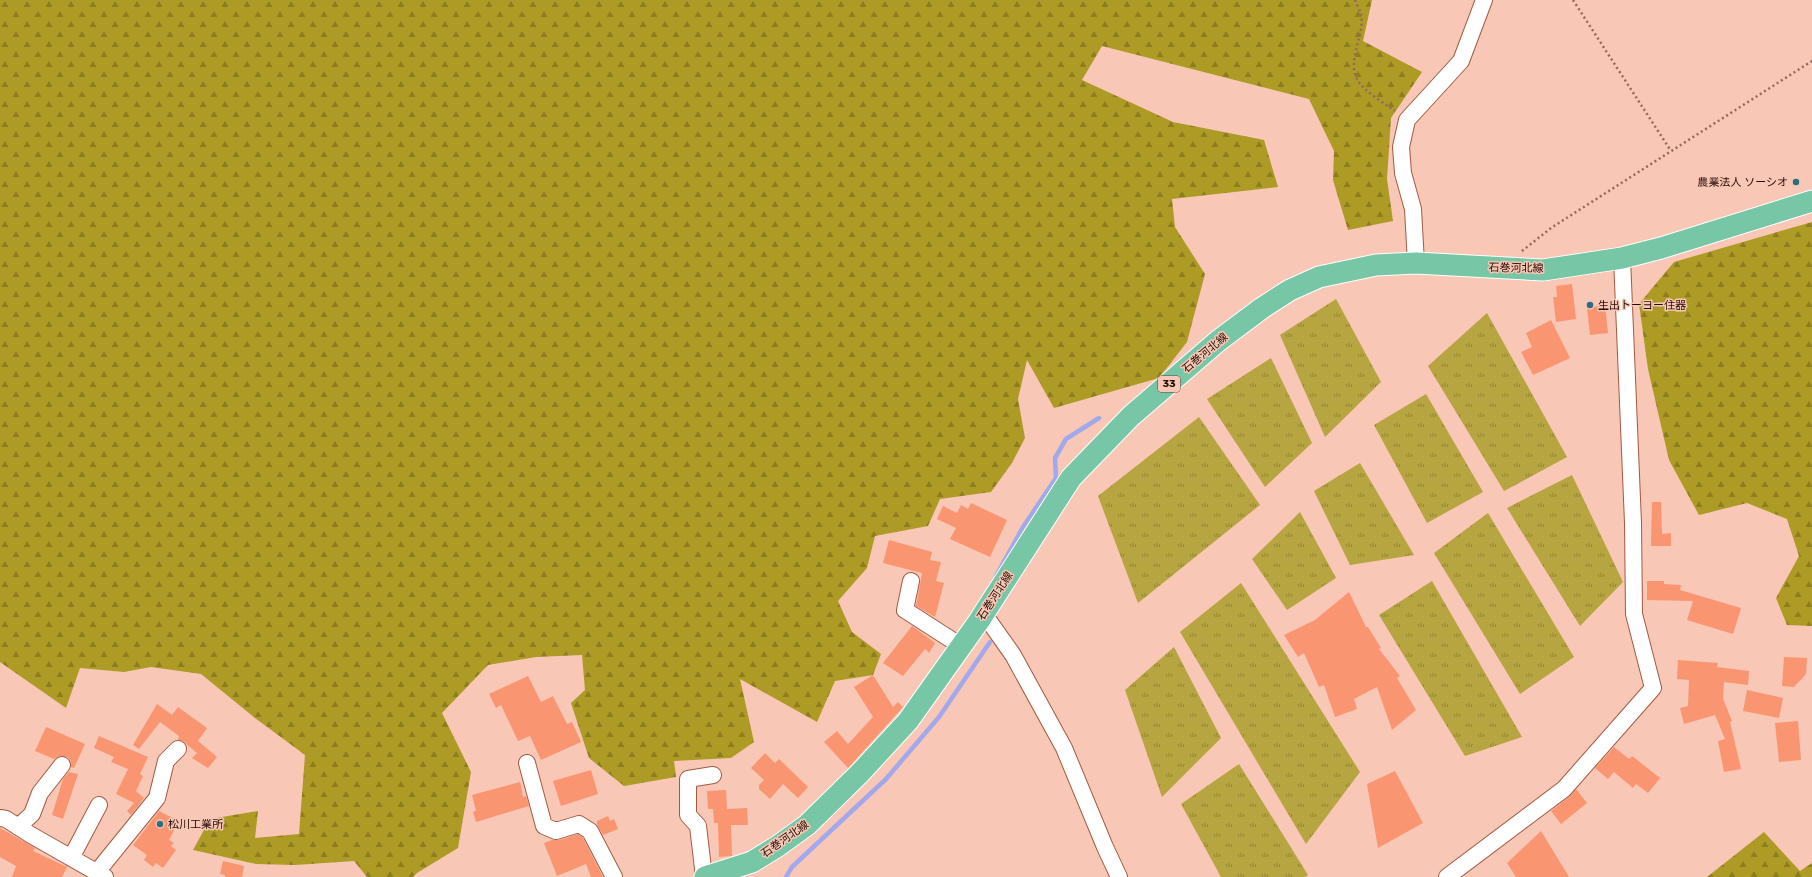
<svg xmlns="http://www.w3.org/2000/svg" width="1812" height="877" viewBox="0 0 1812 877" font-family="Rubik,'Noto Sans JP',sans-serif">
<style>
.grass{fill:url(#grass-tufts)}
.forest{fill:url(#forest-firs)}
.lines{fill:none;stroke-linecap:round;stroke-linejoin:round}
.stream{stroke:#a2a8ec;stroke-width:4.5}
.building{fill:#f99571}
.minor-casing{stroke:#a25a40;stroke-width:18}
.major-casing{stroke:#fff;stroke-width:23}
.path{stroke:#916a5d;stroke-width:2.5;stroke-dasharray:2 3;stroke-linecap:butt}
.minor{stroke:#fff;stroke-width:16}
.major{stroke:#77c6a6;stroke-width:21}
.poi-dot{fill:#2c6d80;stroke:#f8c7b5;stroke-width:1.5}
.labels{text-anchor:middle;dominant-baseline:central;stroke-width:3;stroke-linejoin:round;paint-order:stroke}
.shield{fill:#f8c7b5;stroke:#664338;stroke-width:1}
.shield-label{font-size:10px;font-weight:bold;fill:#270b03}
.poi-label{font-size:11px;fill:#270b03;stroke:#f8c7b5;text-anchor:start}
.street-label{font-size:11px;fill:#270b03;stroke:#f8c7b5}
</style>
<defs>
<pattern id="grass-tufts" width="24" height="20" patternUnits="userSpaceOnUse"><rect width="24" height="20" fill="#b6a540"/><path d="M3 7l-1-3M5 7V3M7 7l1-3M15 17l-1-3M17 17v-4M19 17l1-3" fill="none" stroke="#948533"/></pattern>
<pattern id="forest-firs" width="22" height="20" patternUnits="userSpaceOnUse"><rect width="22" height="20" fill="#ad9b26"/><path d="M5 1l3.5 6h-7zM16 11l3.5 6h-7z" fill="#8d7d1f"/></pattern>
</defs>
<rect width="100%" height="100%" fill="#f8c7b5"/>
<path class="grass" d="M1336,299L1381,382L1325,437L1280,335Z
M1487,313L1567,457L1504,491L1428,366Z
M1271,358L1312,443L1265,487L1207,399Z
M1426,394L1483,492L1427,523L1374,425Z
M1199,417L1260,505L1138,603L1098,496Z
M1360,463L1414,555L1350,565L1314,491Z
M1572,475L1623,582L1580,626L1507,508Z
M1300,512L1336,578L1287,610L1252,559Z
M1488,513L1574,657L1520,694L1434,553Z
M1432,581L1522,737L1465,756L1379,615Z
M1241,583L1360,772L1306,844L1180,632Z
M1174,647L1221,738L1162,797L1125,690Z
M1239,764L1308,875L1305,877H1221L1181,804Z"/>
<path class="forest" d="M0,0H1372L1363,41L1422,72L1391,118L1387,179L1393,221L1348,230L1333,180L1334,151L1309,99L1102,46L1082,80L1173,122L1264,140L1278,187L1172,199L1175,227L1205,274L1187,342L1159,378L1054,408L1027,360L1018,399L1025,438L1012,463L991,492L940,499L928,526L875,536L867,568L838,601L852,632L881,654L873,675L835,681L817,722L740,679L754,742L731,758L674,761L676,777L624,786L589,758L571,703L585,690L582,655L536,657L488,665L442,713L471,772L458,848L417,873L413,877H367L354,861L295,865L256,864L193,850L210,819L258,811L255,838L299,834L305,755L255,718L201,674L151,667L124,672L80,668L66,708L0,662Z
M1812,222V626L1787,625L1776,598L1799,556L1787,519L1747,503L1699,515L1669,460L1648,369L1639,304L1674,262Z
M1764,832L1800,871L1812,863V877H1707Z"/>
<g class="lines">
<path class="stream" d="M996,576L1023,527L1056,478L1055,458L1066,439L1099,418
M786,877L792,867L886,779L939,717L990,642"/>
</g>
<path class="building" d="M1572,284L1576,319L1556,322L1553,297H1557L1556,286Z
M1605,305L1608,333L1590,335L1587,308Z
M1551,320L1570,358L1533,375L1521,352L1532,347L1526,333Z
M1652,502H1661L1662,534L1671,533V546H1651Z
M971,503L1007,520L990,557L950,539L956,528L937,519L943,506L957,513L961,505L968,509Z
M889,540L932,552L930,560L941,562L936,581L944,583L935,617L916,606L922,573L883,563Z
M1647,581H1664V584L1681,585L1680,590L1741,608L1733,634L1687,620L1693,601L1647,600Z
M1349,592L1366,627H1368L1381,648L1379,649L1400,676L1397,678L1416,710L1392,730L1377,687L1354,699L1357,709L1335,717L1324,685L1319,687L1304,653L1298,657L1284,635L1315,620Z
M912,626L935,643L929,653L925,649L903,676L883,663Z
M1784,657L1807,658L1806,674L1794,687L1782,686Z
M1678,660L1718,663L1717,667L1749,671L1748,685L1724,682L1723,699L1732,721L1730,722L1741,769L1724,772L1718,741L1725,739L1715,715L1684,724L1680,708L1688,706L1689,680L1677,679Z
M873,675L893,707L898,702L903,707L848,768L824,742L837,731L848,744L873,717L854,687Z
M528,676L541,702L553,696L567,724L572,722L581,742L541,760L530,736L518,741L501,705L496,708L489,694Z
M1747,690L1783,698L1779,718L1743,711Z
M157,704L172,715L178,707L207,728L198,741L217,757L208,768L192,758L197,753L184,742L178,740L179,736L160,722L139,749L133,745Z
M1798,721L1801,760L1779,762L1775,723Z
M46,727L85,744L74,768L71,767V761L68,757L59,756L54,759L35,751Z
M99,736L148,757L140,774L143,776L136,791L144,798L131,815L127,811L134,803L116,794L128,769L111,762L114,757L94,748Z
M1614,747L1629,759L1632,756L1660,778L1648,793L1636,784L1633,788L1614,772L1608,779L1595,768Z
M765,753L775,763L779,759L808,787L798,798L783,784L770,799L759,789V785L764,780L751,768Z
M591,770L598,794L561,806L553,781Z
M1395,771L1423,823L1378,848L1367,784Z
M69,772L78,774L63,819L52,815L63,779Z
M520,782L523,797L526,796L529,806L476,822L473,812L476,811L472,795Z
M1576,789L1587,803L1561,824L1551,811L1570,796Z
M726,790L727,809L747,808L748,825H731L732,856L719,857L718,823H714L713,809H708L707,791Z
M159,811L179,821L169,840L174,843L171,846L176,850L163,868L156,863L153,867L144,860L147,855L133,845Z
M608,816L610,821L614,819L618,829L603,835L597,825V821Z
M0,828L35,848L33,851L67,867L62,877H12L16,866L0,857Z
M1541,831L1569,877H1516L1507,863Z
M578,834L583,838L603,877H591L586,864L557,876L544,843L552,840H559Z
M223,861L244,866L242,877H225V875L220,874Z"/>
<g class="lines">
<g class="minor-casing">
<path id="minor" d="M1416,263L1413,209L1403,173L1401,147L1407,120L1461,61L1484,0
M911,581L905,610L961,646
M984,614L1013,655L1064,748L1105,847L1119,877
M527,763L544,826L556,831L579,824L590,831L614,877
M0,818L6,819L31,835L105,877
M18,827L32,814L40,793L62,765
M71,858L99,805
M97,872L157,798L166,761L178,749
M704,877L698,826L688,815V779L713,775
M1447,877L1564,789L1653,688L1634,614L1633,523L1622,258"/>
</g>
<g class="major-casing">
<path id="major" d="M705,877L752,862L778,846L807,825L860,773L908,721L979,621L1071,478L1131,416L1218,341L1262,308L1290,290L1319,277L1376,265L1416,263L1543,270L1622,258L1661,248L1812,201"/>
</g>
<path class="path" d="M1355,0C1357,5 1360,10 1361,15C1365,34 1347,59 1357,79C1362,90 1385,104 1395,111
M1573,0L1671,151
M1522,251L1551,228L1812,61"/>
<use href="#minor" class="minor"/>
<use href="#major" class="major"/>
</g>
<g class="poi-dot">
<circle cx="1796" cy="182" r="4"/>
<circle cx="1590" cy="305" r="4"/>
<circle cx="160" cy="824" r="4"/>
</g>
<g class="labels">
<rect class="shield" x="1158" y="376" width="22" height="16" rx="3"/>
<g class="shield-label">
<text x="1169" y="384">33</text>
</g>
<g class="poi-label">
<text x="1788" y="182" text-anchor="end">農業法人 ソーシオ</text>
<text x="1598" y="305">生出トーヨー住器</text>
<text x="168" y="824">松川工業所</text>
</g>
<g class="street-label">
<text transform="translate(1516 268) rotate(1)">石巻河北線</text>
<text transform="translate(1205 353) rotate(-40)">石巻河北線</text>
<text transform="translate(995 596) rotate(-57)">石巻河北線</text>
<text transform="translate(785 839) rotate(-35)">石巻河北線</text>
</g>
</g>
</svg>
